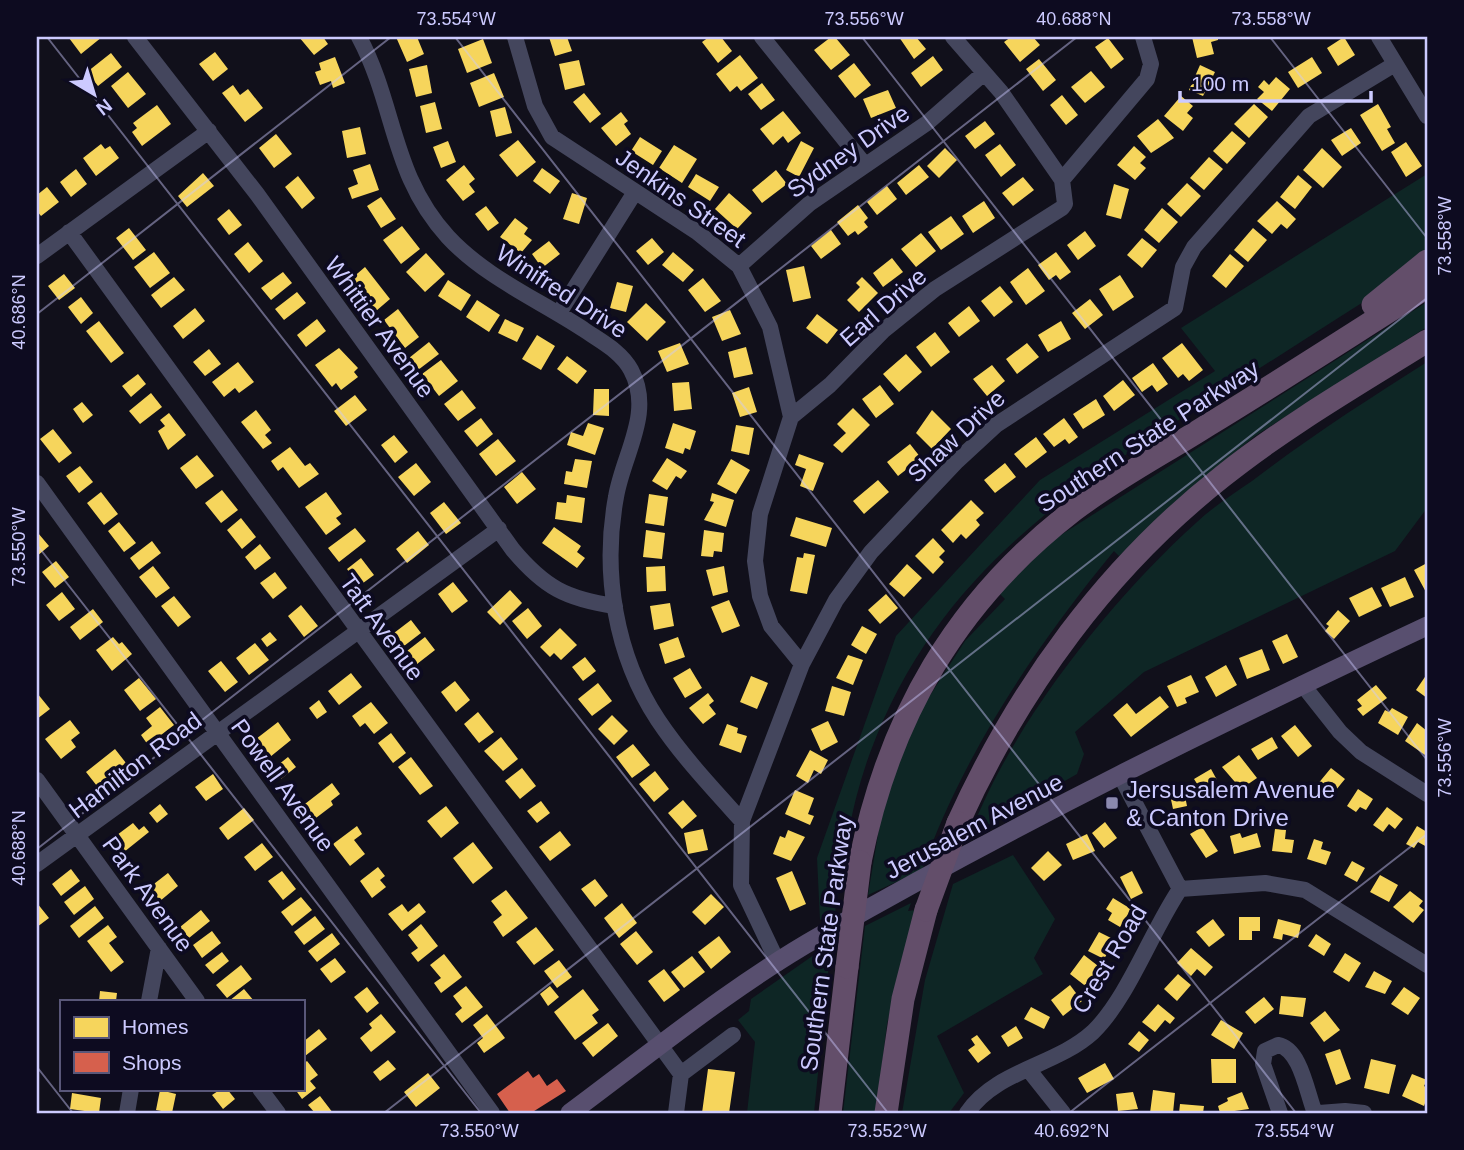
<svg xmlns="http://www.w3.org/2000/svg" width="1464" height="1150" viewBox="0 0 1464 1150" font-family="Arial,sans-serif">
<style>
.green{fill:#0e2625}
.homes{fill:#f6d55c}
.shops{fill:#d6604d}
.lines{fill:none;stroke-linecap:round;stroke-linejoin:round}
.minor{stroke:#44465d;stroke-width:16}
.major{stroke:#584f6f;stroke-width:19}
.highway{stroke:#634e6a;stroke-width:23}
.highway-bridge{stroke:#634e6a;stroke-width:23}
.ticks{fill:none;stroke:#cccaff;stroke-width:2;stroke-opacity:0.45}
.poi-dot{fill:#8b89af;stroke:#0d0b20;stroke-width:2.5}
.labels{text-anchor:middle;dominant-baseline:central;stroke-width:7;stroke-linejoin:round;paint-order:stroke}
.street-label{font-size:24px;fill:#cccaff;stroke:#0d0b20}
.poi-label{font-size:24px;fill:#cccaff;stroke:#0d0b20;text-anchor:start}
.neatline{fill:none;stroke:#cccaff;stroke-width:2.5}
.ticks-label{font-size:18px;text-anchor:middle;fill:#cccaff}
</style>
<rect width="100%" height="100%" fill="#11101b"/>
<path class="green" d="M1427,174V252L1390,285C1327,325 1265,365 1202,405C1056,498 933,583 870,753C851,804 843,860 835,913L820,920L817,858L896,636L1040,480L1215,371L1181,328Z
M1427,302V327L1255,436L1198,483L1119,556L1114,551C1035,647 964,753 922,870L868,895L884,798L920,711L965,641L1005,599L999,593L1053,540Z
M1427,362V508L1395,551L1144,672L1075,732L1084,754L1077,774L991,823L967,843C1006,731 1109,601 1197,522C1213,507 1233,494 1252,481C1308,438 1367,400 1427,362Z
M1013,855L1055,919L1034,958L1043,974L937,1036L964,1093L949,1113H902L925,980L953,884Z
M911,903L908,911L915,910L887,1024L876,1113H843L865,926Z
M831,943L814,1113H747L755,1042L738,1020L749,1011L751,999Z"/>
<path class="homes" d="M71,37H102L81,54L69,38Z
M299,37H323L328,44L314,55Z
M396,37H417L424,54L407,62Z
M549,37H567L572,51L555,56Z
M709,37H721L732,51L718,63L702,42Z
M831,37H835L850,55L831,70L814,50Z
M899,37H916L926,49L914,59Z
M1011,37H1033L1040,45L1020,62L1004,42Z
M1192,37H1218V40L1211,42L1214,54L1197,58Z
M1344,37L1355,55L1338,66L1327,48Z
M1108,38L1124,59L1111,69L1095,47Z
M483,39L492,63L467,73L458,49Z
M215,52L228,69L213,81L199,64Z
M111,53L122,67L98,86L87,72Z
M740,55L758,78L741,91L737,86L730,92L716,74Z
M933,56L943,70L921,87L911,73Z
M335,57L345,83L333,88L331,81L320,85L315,72L321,70L319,63Z
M1312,57L1322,73L1298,88L1288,72Z
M1039,59L1056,80L1043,91L1026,69Z
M579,60L585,85L565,90L559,64Z
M854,63L871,85L855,98L838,76Z
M427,65L432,93L416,97L409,69Z
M1200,65L1215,72L1203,96L1189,90Z
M1091,71L1105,87L1085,103L1071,87Z
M128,72L146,94L128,108L111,86Z
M494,73L504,97L479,107L470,83Z
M1276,77L1290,89L1272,111L1257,99L1264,92L1258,87L1264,80L1269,85Z
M762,83L775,100L761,110L748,94Z
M233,85L240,95L248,89L263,108L245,122L222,93Z
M888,90L896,108L871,118L863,99Z
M584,93L601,114L590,123L573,102Z
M1062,95L1078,115L1066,125L1050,105Z
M1181,96L1193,106L1187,113L1193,118L1183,131L1164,116Z
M435,102L442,129L426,133L420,106Z
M1254,104L1268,117L1249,138L1234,124Z
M1378,104L1391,127L1387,129L1395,143L1382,151L1360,115Z
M157,105L171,124L142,146L132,132L137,128L133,123Z
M505,107L512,133L496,137L490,111Z
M783,111L801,133L788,143L783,136L773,145L760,129Z
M621,112L628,121L624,124L631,134L616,146L601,128Z
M1158,119L1174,138L1151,153L1137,136Z
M985,121L995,134L975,149L965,136Z
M360,127L366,154L347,158L342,131Z
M1351,128L1361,143L1342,156L1331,140Z
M1232,131L1246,143L1227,164L1213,151Z
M276,134L292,154L274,168L259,148Z
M640,137L662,151L653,165L631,151Z
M518,140L536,162L517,177L499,155Z
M448,141L456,162L441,168L433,147Z
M801,141L814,148L799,177L786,170Z
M1406,142L1422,166L1406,177L1391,152Z
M101,144L105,149L110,146L119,158L96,176L83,158Z
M1000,144L1016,165L1001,177L985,155Z
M674,145L697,159L682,183L659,168Z
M1134,146L1146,157L1140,163L1146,168L1135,180L1117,165Z
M945,148L957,160L939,178L927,166Z
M1322,148L1342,167L1323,188L1303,170Z
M1209,157L1223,169L1204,190L1190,178Z
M370,164L379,190L352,199L348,188L358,184L353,170Z
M464,165L475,179L469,184L475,192L463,201L446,180Z
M919,165L929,177L906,195L897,183Z
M542,168L560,181L550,194L533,181Z
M76,169L87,184L71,197L60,182Z
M776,170L787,184L762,203L752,190Z
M203,173L214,186L187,207L178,196Z
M696,174L719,187L710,201L688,187Z
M1298,175L1312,187L1295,209L1280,197Z
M298,176L315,198L302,209L285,187Z
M1023,177L1034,190L1013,206L1002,193Z
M1187,183L1201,196L1181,217L1167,204Z
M1114,184L1129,189L1121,219L1106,215Z
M887,186L897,199L877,215L867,202Z
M47,187L59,202L41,216L37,211V195Z
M572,193L587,198L579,224L563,219Z
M729,193L752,213L737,229L715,209Z
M381,197L396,219L381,228L367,206Z
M984,201L995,218L973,233L962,216Z
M1277,201L1296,219L1287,229L1281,224L1272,234L1257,221Z
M858,205L868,218L864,222L868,227L858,235L855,231L848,236L837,222Z
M486,206L499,223L488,231L475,214Z
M1162,208L1178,222L1159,243L1144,230Z
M229,209L242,225L229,235L217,219Z
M951,216L964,234L941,250L928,232Z
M515,218L528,228L524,234L532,240L521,253L500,237Z
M402,226L420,249L401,264L383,240Z
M129,228L146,250L133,260L116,238Z
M1253,228L1267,240L1248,262L1234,250Z
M831,230L841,244L821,259L811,246Z
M1085,231L1096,246L1078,260L1067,245Z
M921,233L936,251L916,267L901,249Z
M652,238L664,252L648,265L636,251Z
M1142,238L1157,250L1142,268L1127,255Z
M549,241L560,254L542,268L532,254Z
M248,242L263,261L249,273L234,254Z
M154,252L170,273L150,288L134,267Z
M673,252L694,270L683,282L662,265Z
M1056,252L1071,272L1060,280L1056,275L1049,280L1038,265Z
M426,253L445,274L425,292L406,272Z
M1230,254L1244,266L1226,288L1212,276Z
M892,258L903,272L883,287L873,273Z
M804,266L811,298L793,302L786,270Z
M365,267L390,299L376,311L351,279Z
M1028,268L1045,291L1026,305L1010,282Z
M283,272L292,283L271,300L261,288Z
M64,274L75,288L59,300L48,286Z
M1120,275L1134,297L1113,311L1099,289Z
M174,277L185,290L161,308L151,295Z
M862,277L878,293L859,312L847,300L860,287L856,283Z
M703,278L721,301L705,312L688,290Z
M448,280L471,295L461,311L438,296Z
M617,282L633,286L626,312L610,308Z
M1000,286L1013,302L994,317L981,301Z
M297,292L306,303L284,320L275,309Z
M81,297L93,313L81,324L68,307Z
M1090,299L1103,315L1085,329L1072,313Z
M477,300L500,315L489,332L466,317Z
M646,303L666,322L647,341L627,322Z
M969,306L980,321L959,337L948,323Z
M195,308L205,321L183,339L173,326Z
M398,309L419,337L405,348L384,320Z
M730,310L741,334L722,341L712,317Z
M817,314L838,330L827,344L806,328Z
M317,319L326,331L306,347L297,335Z
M505,319L524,328L517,342L498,333Z
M99,321L124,353L111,363L86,331Z
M1061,321L1071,339L1048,352L1038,335Z
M935,332L950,352L931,367L916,347Z
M537,335L555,346L541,370L522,359Z
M429,342L439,354L418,370L409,358Z
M680,343L689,364L667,372L658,351Z
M1027,343L1039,357L1017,374L1006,359Z
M1182,343L1203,370L1189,381L1183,374L1178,378L1162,358Z
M746,347L753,374L734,378L728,352Z
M339,348L358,368L354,372L358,377L341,390L336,383L332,387L315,365Z
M209,349L221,364L205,376L193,362Z
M906,354L922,372L899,392L883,374Z
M567,356L587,371L577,384L557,369Z
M441,360L458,381L439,396L422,374Z
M238,362L254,382L239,393L235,388L224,397L212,382Z
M1153,363L1168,384L1157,392L1152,385L1142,392L1132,378Z
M992,365L1005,381L987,396L973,379Z
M138,374L146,384L131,397L122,386Z
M1123,380L1135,395L1114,411L1103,396Z
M689,382L692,409L674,411L672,383Z
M880,385L894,404L876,418L862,399Z
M749,387L757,412L740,417L732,393Z
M594,389H609V416L593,415Z
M462,390L476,408L458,421L444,404Z
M151,393L162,407L140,424L129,411Z
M355,395L367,410L346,426L334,411Z
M1096,399L1105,415L1083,429L1073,414Z
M82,402L93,415L83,423L73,409Z
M853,408L870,425L842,453L833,445L846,433L837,424Z
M256,410L271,430L265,435L272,443L263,449L241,422Z
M932,410L951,429L932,449L916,433Z
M169,413L186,435L168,450L158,431L165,426L160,420Z
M481,418L493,434L477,447L464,431Z
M1064,418L1078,437L1069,444L1065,439L1054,447L1043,434Z
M588,423L604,428L595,455L567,445L571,432L583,436Z
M673,423L696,431L690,450L685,448L683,454L665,448Z
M736,425L754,428L749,455L731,451Z
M53,429L72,453L59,463L40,439Z
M394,435L408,452L395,463L381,445Z
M1036,437L1047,452L1026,468L1014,454Z
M498,439L516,461L496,476L479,454Z
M910,444L921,458L898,476L887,462Z
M290,447L305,466L310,463L319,474L299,488L283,467L278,471L271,461Z
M799,454L824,463L813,491L800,486L806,469L795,465Z
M197,455L214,476L196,489L180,468Z
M667,458L687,471L681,479L676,476L667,490L652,481Z
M575,459L592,461L587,488L564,484L566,471L572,472Z
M731,459L750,470L736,494L717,484Z
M416,463L431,482L414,496L398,477Z
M1005,463L1016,477L995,493L984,480Z
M80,466L93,482L79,493L66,476Z
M522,472L536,489L517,504L504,487Z
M878,480L889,492L864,514L853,501Z
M222,490L238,510L221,523L205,503Z
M101,492L118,514L104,525L87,503Z
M326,492L342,514L336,518L341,524L326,535L305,507Z
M712,493L734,500L726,527L704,520L714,502L710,501Z
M649,494L668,497L664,526L645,523Z
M567,495L585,498L582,523L555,519L557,502L566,503Z
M971,500L984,513L976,520L980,525L966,539L961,534L953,543L941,530Z
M444,502L461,523L446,534L430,513Z
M796,517L832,528L826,547L790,536Z
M241,518L256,537L242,549L227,530Z
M119,522L136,543L124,552L108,531Z
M554,527L581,546L577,552L585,558L577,568L542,543Z
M355,528L366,541L339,562L328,548Z
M646,530L665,533L662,559L643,557Z
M704,530L724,533L722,552L714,551L713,557L701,556Z
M418,531L429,545L407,563L396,549Z
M38,533L49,546L37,556V534Z
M933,538L945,551L939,557L944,562L933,574L915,556Z
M152,541L161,553L139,570L130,558Z
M260,544L271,558L255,570L245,557Z
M804,553L815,555L807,594L790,591L797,557L803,558Z
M361,558L374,575L359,586L347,569Z
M56,561L69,577L55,588L42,572Z
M1427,563V594L1414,570Z
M907,564L922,578L904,597L889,584Z
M153,566L170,588L156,598L139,577Z
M665,566L666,591L647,592L646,567Z
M724,566L728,592L713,596L706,570Z
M275,572L287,588L273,599L260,583Z
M1405,577L1414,597L1390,607L1381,588Z
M453,582L468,601L452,613L438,594Z
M1372,587L1382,606L1359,617L1349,598Z
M510,590L522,603L500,625L487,612Z
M62,592L75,609L59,621L46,605Z
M886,594L898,608L880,624L868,610Z
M174,596L191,617L178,627L161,606Z
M729,600L740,626L722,633L711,607Z
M670,603L674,626L654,630L650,606Z
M301,605L318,626L304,637L288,616Z
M528,608L542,626L527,639L512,621Z
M93,609L103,622L80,640L70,627Z
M1338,610L1350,621L1334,639L1325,631L1329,626L1326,624Z
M411,620L421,633L404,646L394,633Z
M862,626L877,634L866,654L851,645Z
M560,628L577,645L561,660L554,653L550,657L540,647Z
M270,632L277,640L267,647L261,639Z
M1287,634L1298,657L1283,664L1272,641Z
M113,637L119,644L122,642L132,654L112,671L96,650Z
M425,637L435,650L417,664L407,651Z
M678,637L685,657L665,664L659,644Z
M255,643L269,660L249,675L236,658Z
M1262,649L1270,670L1247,679L1239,658Z
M848,655L863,660L853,685L836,678Z
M585,657L596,671L583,681L572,667Z
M221,661L238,682L225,692L208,671Z
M1226,665L1237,685L1216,697L1205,677Z
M690,668L702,688L685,698L673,678Z
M351,673L362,687L339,705L328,691Z
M1427,674V698L1416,690Z
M1191,675L1199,692L1185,698L1187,703L1177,707L1167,686Z
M751,676L768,683L757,709L740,702Z
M139,678L156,699L140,711L124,690Z
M455,681L470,700L456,712L441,692Z
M598,683L612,701L592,716L578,699Z
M1376,685L1387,698L1363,716L1357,709L1362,706L1357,700Z
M832,686L851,692L844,716L825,711Z
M37,693L50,709L37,719Z
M708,693L714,701L709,705L716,714L703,724L689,708Z
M1160,696L1169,707L1131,737L1113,715L1127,703L1136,714Z
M319,700L327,712L317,719L309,708Z
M371,702L388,723L374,734L365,723L360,727L352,716Z
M160,707L174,725L148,745L141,735L152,726L146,718Z
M1392,708L1408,717L1398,735L1378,723L1385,710L1389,712Z
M478,712L494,732L479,743L464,724Z
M612,715L628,731L614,745L598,729Z
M70,720L80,733L71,740L76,747L61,759L45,739Z
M828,721L838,742L821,751L811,729Z
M278,722L291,740L270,757L256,739Z
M1417,723L1427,731L1425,755L1405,741Z
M727,724L738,728L737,733L747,736L741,753L719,745Z
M1295,725L1312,746L1298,757L1281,736Z
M391,733L406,753L393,763L378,743Z
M501,737L518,759L503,771L484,751Z
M1272,737L1278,748L1258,760L1251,749Z
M633,744L650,765L632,778L616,757Z
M115,749L126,763L97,786L86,772Z
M810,750L828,760L821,774L814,770L808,783L796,776Z
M1239,755L1257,778L1241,789L1222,767Z
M288,757L296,767L281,779L273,769Z
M411,757L433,786L420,795L398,767Z
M522,768L536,786L520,799L505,781Z
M1331,768L1345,779L1331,796L1317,785Z
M1211,769L1217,780L1201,790L1194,779Z
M655,771L669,789L654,802L639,784Z
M213,774L223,789L206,801L195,787Z
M332,783L340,794L331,801L333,805L312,821L301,807Z
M1183,786L1187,806L1173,809L1169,790Z
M1358,789L1373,799L1366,810L1360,807L1356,812L1347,806Z
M795,790L814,798L808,814L814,816L810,825L785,814Z
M683,800L697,816L682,829L668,813Z
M541,801L550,813L537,823L527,811Z
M160,804L168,814L157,823L149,813Z
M446,806L459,823L441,838L427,821Z
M1387,807L1403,819L1395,829L1389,824L1383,832L1373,825Z
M244,808L254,820L228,840L219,828Z
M1105,822L1117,838L1104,848L1092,833Z
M133,823L139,830L144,826L149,832L124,852L113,838Z
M357,826L362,834L354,840L365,854L350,866L333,844Z
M1417,826L1427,832V847L1418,842L1414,848L1406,844Z
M1202,827L1218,851L1206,858L1190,834Z
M703,829L708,850L688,854L684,833Z
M1275,829L1286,830L1285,839L1294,840L1292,853L1272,851Z
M788,830L805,837L791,861L773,854L780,836L785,838Z
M560,831L571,845L550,861L539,847Z
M1240,833L1242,838L1257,833L1261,847L1234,854L1230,836Z
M1087,834L1095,851L1073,860L1066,844Z
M1314,839L1323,842L1321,849L1331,852L1326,865L1307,859Z
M473,842L493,868L473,884L453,858Z
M262,843L273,857L255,871L244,857Z
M1048,851L1062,865L1044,881L1031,868Z
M1352,861L1365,868L1357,882L1344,875Z
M378,867L385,876L380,880L386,887L372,898L360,881Z
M71,869L80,881L61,896L52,884Z
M282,871L296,889L283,900L268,881Z
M792,871L806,904L790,911L776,878Z
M1132,871L1143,893L1131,899L1120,877Z
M168,873L178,886L160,901L150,887Z
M1380,875L1398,885L1389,902L1370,892Z
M595,879L608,896L595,907L581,889Z
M85,886L94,899L74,915L64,902Z
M506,890L528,918L503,937L493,922L502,915L491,901Z
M1410,891L1423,901L1419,906L1424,910L1413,923L1393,907Z
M711,894L724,907L705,925L692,912Z
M301,897L312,910L292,926L281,912Z
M1113,898L1131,909L1120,927L1108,920L1112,913L1106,909Z
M37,903L49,918L37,927Z
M419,903L426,912L402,931L388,914L402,904L408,912Z
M622,903L637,923L619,938L604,918Z
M95,906L104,918L79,938L70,926Z
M201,910L210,921L189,938L180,927Z
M315,916L325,929L304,945L294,932Z
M1239,917H1260V931H1252V940H1239Z
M1213,919L1225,935L1209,947L1196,932Z
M1278,919L1301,925L1298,938L1283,934L1282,940L1273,938Z
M421,924L438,946L418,962L411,953L418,948L408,935Z
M108,925L117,937L109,943L124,962L111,972L87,941Z
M536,927L554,950L534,965L516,942Z
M212,931L221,943L202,958L193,945Z
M636,931L653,952L637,965L620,944Z
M1099,932L1115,940L1104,959L1088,951Z
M332,933L340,944L317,962L308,951Z
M1316,934L1331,944L1324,956L1308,946Z
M719,936L731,952L711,969L698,952Z
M1191,948L1213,967L1205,976L1197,969L1191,976L1177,963Z
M222,952L229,961L213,974L205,965Z
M1345,953L1361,963L1349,982L1333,972Z
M444,954L462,977L441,993L434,983L441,978L430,965Z
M1084,955L1102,969L1088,988L1070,974Z
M692,956L705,972L684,988L671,972Z
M335,958L346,972L331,983L320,969Z
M559,960L572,977L557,988L544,971Z
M241,965L252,979L227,998L216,985Z
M664,969L680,990L664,1002L648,981Z
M1374,971L1392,981L1385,994L1365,987Z
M1178,974L1191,985L1177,1001L1164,989Z
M1070,985L1082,1001L1063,1016L1051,1000Z
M466,986L483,1007L462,1023L455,1014L462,1008L453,996Z
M550,986L559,997L548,1006L540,994Z
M367,987L379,1003L367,1013L354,997Z
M1404,987L1420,998L1408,1015L1391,1004Z
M244,989L254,1001H229Z
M583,989L599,1010L592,1015L598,1023L575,1040L554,1012Z
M100,991L117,993L116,1001H99Z
M1281,996L1306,998L1303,1017L1279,1014Z
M1264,997L1274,1009L1255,1024L1245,1012Z
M1158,1004L1175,1018L1170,1024L1165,1020L1155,1032L1142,1022Z
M1031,1007L1050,1017L1044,1029L1024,1019Z
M1325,1011L1340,1030L1324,1042L1310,1023Z
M381,1014L396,1032L371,1052L360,1038L372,1028L369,1024Z
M487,1014L505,1038L484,1053L477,1043L483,1038L473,1025Z
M1221,1020L1243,1033L1234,1049L1211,1035Z
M608,1023L618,1036L593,1057L582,1043Z
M1016,1026L1023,1038L1008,1047L1001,1036Z
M319,1029L327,1039L305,1056L303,1042Z
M1139,1031L1149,1040L1139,1052L1128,1044Z
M977,1035L991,1053L978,1063L968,1050L975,1045L971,1039Z
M1340,1049L1351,1079L1336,1085L1325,1054Z
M1211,1059H1236V1083H1212Z
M1371,1059L1396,1065L1389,1094L1364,1088Z
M388,1060L396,1069L380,1081L373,1072Z
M307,1061L318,1075L310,1081L316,1088L302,1099L295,1089H303V1064Z
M1105,1063L1114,1079L1087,1093L1078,1078Z
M708,1069L735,1072L729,1113H702Z
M428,1073L440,1088L416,1107L404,1092Z
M1412,1074L1427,1080L1424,1086L1427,1088V1098L1424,1106L1402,1096Z
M221,1089H227L235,1099L223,1109L212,1095Z
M160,1090L176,1094L172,1113L156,1110Z
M1153,1090L1175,1093L1173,1113H1150Z
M1133,1092L1138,1109L1118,1111L1116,1094Z
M1242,1092L1249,1109L1220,1113L1218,1106L1228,1101L1227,1098Z
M72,1093L101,1098L99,1113L70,1109Z
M320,1096L333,1113H315L308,1105Z
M1180,1104L1204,1106L1203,1113H1179Z"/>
<path class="shops" d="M528,1071L533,1078L539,1074L547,1086L557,1079L566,1091L531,1113H510L497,1094Z"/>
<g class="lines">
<path class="minor" d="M135,37L257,194L513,550C544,587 566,599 615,606
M359,37C396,106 391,175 448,237C485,277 539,300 583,329C600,341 621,351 631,370C654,413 623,454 616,497C602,572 615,655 658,720C682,756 713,789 742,821
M515,37L535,106L552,137L697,232L739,266L770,327L791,417
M762,37L865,165
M953,37L1001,92L1062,180
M1379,37L1427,116
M69,232L681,1074L733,1035
M37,256L209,131
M739,266L809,204L927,123L984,73
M559,313L635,192
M37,483L492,1113
M802,664L771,626L760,596L755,561L760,514L791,417L830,385L884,330L935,289L1062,208L1065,204L1062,180L1147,79L1151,64L1143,37
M1302,684L1340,732L1361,752L1427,794
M1120,775L1180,889
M37,780L197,1001
M37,864L499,529
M1180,889L1265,883L1305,890L1427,965
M778,963L741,885L742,821L802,664L836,600L871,552L957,461L996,425L1175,308L1183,267L1194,247L1309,116L1395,64
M149,1001L159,948
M1028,1069L1063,1113
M260,1089L278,1113
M127,1113L131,1089
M676,1113L681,1074
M967,1113C996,1070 1056,1066 1093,1032C1128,998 1151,932 1180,889
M1280,1113L1263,1064L1265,1051L1278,1045C1301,1049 1307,1094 1315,1113
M1319,1113L1345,1111L1364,1113"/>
<path class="major" d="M570,1113C651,1053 732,986 820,936C1017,823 1222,722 1427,626"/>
<path class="highway" d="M1373,305L1427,261
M958,823C1019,688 1107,567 1223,476C1287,425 1358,384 1427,341
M860,862C889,717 956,601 1074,510C1116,478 1164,453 1208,425C1282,380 1354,333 1427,287
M830,1113L847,967
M886,1113L903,999L926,910"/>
<path class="highway-bridge" d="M926,910L958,823
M847,967L860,862"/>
</g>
<path class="ticks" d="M47,37L888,1113M455,37L1296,1113M862,37L1427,760M1270,37L1427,238M37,314L391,37M37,545L481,1113M37,849L1077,37M37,1067L73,1113M384,1113L1427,298M1069,1113L1427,834"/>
<rect class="poi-dot" x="1105" y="796" width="14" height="14" rx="3.5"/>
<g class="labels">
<g class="street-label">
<text transform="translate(848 151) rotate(-35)">Sydney Drive</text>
<text transform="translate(681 198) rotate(35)">Jenkins Street</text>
<text transform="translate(562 291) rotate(33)">Winifred Drive</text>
<text transform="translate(883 307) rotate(-41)">Earl Drive</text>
<text transform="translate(380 327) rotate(54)">Whittier Avenue</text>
<text transform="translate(956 436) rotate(-43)">Shaw Drive</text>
<text transform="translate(1148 436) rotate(-33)">Southern State Parkway</text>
<text transform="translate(382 627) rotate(54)">Taft Avenue</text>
<text transform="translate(135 765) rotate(-37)">Hamilton Road</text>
<text transform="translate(283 785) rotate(54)">Powell Avenue</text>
<text transform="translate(974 826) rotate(-28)">Jerusalem Avenue</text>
<text transform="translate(148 894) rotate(54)">Park Avenue</text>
<text transform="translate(826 943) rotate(-82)">Southern State Parkway</text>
<text transform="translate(1109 959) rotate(-59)">Crest Road</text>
</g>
<g class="poi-label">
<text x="1126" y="789">Jersusalem Avenue<tspan x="1126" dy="28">&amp; Canton Drive</tspan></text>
</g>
</g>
<rect width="1464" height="1150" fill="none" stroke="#0d0b20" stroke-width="77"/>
<rect x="60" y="1000" width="245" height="91" fill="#0d0b20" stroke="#595779" stroke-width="2"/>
<rect x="74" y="1017" width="35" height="21" fill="#f6d55c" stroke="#595779" stroke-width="2"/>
<text x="122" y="1034" font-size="21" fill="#cccaff">Homes</text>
<rect x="74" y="1052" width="35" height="21" fill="#d6604d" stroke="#595779" stroke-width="2"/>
<text x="122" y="1070" font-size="21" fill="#cccaff">Shops</text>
<g transform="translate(94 94) rotate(142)" stroke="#0d0b20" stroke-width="5" paint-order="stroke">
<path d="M0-5L12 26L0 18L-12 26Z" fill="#cccaff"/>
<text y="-10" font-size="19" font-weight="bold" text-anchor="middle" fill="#cccaff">N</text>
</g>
<path d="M1180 91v10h191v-10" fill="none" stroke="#cccaff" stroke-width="3.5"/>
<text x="1191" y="91" font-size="21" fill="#cccaff" stroke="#0d0b20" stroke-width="5" paint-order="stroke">100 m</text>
<rect x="38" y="38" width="1388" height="1074" class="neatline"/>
<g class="ticks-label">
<text x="456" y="25">73.554°W</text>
<text x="864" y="25">73.556°W</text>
<text x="1074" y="25">40.688°N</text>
<text x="1271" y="25">73.558°W</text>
<text transform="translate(1445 236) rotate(-90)" y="6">73.558°W</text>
<text transform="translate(19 312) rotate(-90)" y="6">40.686°N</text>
<text transform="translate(19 547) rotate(-90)" y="6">73.550°W</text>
<text transform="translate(1445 758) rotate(-90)" y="6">73.556°W</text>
<text transform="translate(19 848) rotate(-90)" y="6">40.688°N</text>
<text x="479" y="1137">73.550°W</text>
<text x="887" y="1137">73.552°W</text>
<text x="1072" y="1137">40.692°N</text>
<text x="1294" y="1137">73.554°W</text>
</g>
</svg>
